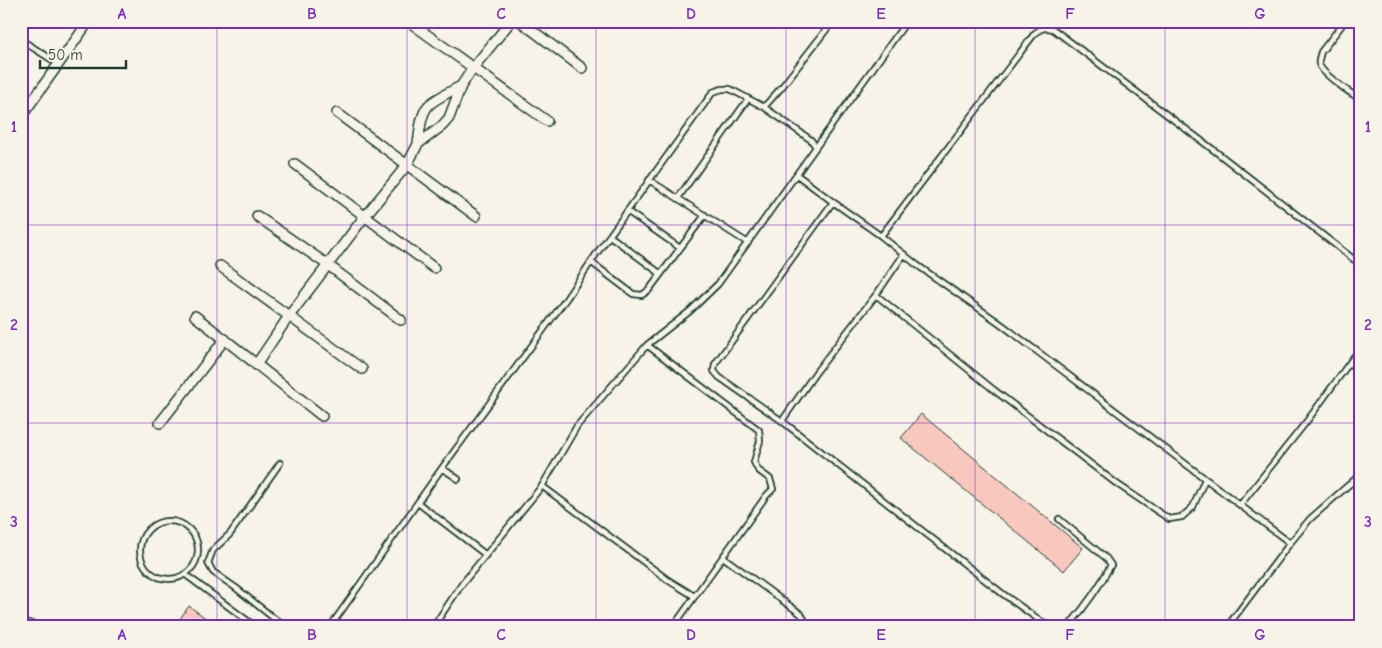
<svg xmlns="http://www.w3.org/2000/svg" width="1382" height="648" viewBox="0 0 1382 648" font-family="'Comic Neue',sans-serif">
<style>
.building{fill:#f8c8be;stroke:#1f3d34}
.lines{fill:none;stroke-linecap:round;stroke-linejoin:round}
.lane-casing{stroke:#1f3d34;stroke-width:8}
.street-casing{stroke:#1f3d34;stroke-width:12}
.lane{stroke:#f7f3e8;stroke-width:4.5}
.street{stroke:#f7f3e8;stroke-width:9}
.grid{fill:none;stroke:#7b2cbf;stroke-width:1;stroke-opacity:0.55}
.neatline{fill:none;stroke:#7b2cbf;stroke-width:2}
.grid-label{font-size:16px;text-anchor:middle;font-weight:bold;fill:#7b2cbf}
</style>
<rect width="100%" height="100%" fill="#f7f3e8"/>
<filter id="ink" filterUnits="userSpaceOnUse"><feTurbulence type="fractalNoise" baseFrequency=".02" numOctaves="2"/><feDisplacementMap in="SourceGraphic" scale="10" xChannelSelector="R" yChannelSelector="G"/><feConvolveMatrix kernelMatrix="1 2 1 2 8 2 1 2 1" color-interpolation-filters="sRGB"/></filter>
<g filter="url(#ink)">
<path class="building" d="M921,414L1083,548L1064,571L901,438Z
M189,606L218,627H174Z"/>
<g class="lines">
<g class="lane-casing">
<path id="lane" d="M1345,21L1321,52C1320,56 1318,60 1319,64C1321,73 1351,94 1361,99
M21,40L59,64
M816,147L907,21
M797,175L833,202
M649,180L748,243
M678,198L748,99
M627,211L680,248
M610,236L661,274
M881,236L833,202L715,364L714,371L719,377L782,421L1003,594L1049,627
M904,254L876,295L994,390L1117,484L1169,519L1182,517L1193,507L1205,479
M591,262L633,294L642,295L649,290L705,215
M647,345L759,430L760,441L754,462L758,470L770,479L773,489L766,496L673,627
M782,421L816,372L876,295
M280,463L230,534L213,550L208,563L213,572L236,588L285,627
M442,468L458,479
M542,486L668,580L694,596
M418,503L486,555
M1240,505L1307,421L1361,347
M1059,519L1106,558L1111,565C1099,588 1084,608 1068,627
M140 550a29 29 0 1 1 58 0a29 29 0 1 1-58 0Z
M1290,543L1001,324L917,265L881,236L1035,33C1041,28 1045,27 1053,29L1215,151L1361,265
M723,557L801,614L804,619V627
M186,575L256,627
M330,627L442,468L566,299L597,253L713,92L722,89H730L764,107L781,88L833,21
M433,627L462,584L542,486L577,426L647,345L690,311L718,284L816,147L811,140L764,107
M554,627H557
M1227,627L1290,543L1310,519L1361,474"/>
</g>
<g class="street-casing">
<path id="street" d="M408,21L547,121
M520,21L582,68
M337,113L476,216
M21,117L89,21
M418,144C420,132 420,116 428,106C433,100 453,90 461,86
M295,164L434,268
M257,216L328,265L401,320
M220,266L362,369
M195,316L322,416
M256,365L289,316L365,216L407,165L418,144L442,126L449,118L461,86L473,68L511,21
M160,423L225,339
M21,623L35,627"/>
</g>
<use href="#lane" class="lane"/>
<use href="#street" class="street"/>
</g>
</g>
<path class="grid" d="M217,21V627M407,21V627M596,21V627M786,21V627M975,21V627M1165,21V627M21,225H1361M21,423H1361"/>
<rect width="1382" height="648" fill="none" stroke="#f7f3e8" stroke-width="55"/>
<path d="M40 60v8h86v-8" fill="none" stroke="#1f3d34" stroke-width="2.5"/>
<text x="48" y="60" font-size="15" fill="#1f3d34" stroke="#f7f3e8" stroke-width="4" paint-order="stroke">50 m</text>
<rect x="28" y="28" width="1326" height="592" class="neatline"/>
<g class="grid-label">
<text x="122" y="19">A</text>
<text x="312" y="19">B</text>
<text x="501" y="19">C</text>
<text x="691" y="19">D</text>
<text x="881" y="19">E</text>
<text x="1070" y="19">F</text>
<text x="1260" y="19">G</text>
<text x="14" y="132">1</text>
<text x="1368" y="132">1</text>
<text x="14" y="330">2</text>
<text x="1368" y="330">2</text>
<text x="14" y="527">3</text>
<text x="1368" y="527">3</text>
<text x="122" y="640">A</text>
<text x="312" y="640">B</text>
<text x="501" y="640">C</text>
<text x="691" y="640">D</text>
<text x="881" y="640">E</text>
<text x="1070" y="640">F</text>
<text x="1260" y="640">G</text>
</g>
</svg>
